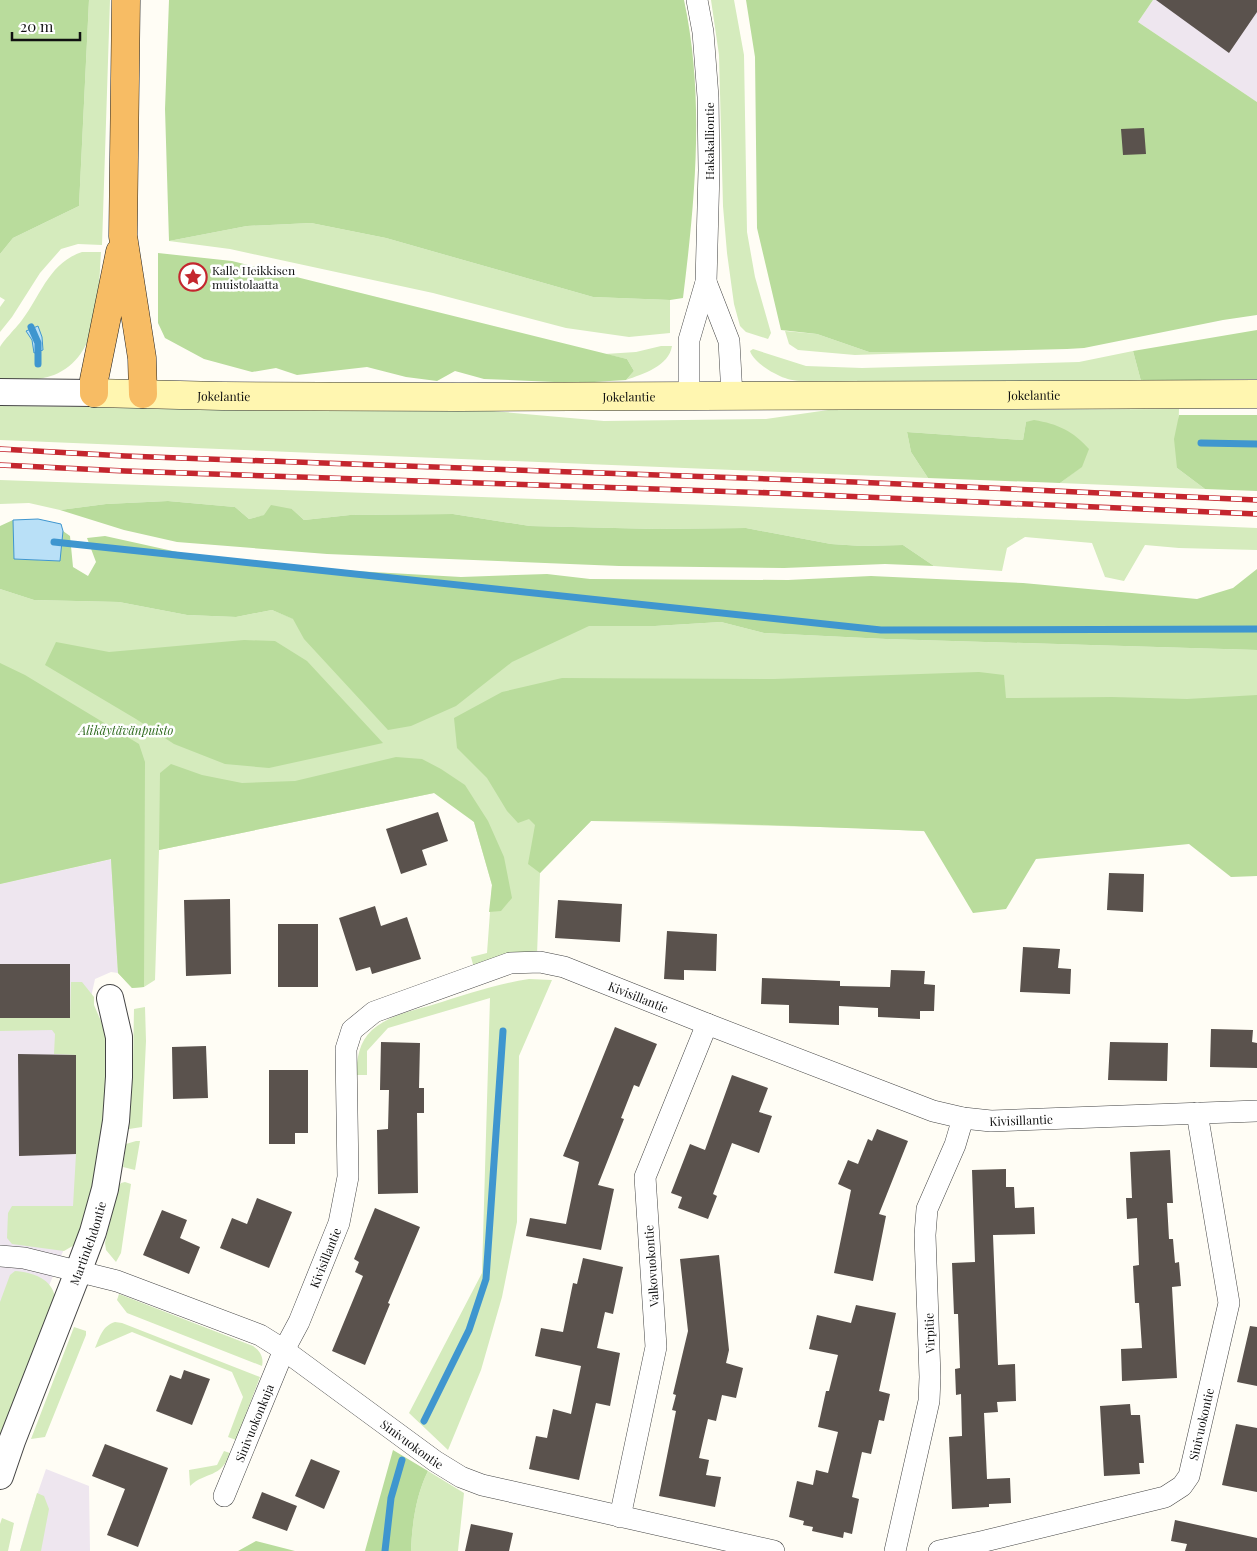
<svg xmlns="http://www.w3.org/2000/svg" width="1257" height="1551" viewBox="0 0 1257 1551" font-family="'Playfair Display',serif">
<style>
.industrial{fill:#eee6ef}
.green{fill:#d5ebbd}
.forest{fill:#b9dc9c}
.water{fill:#b9e0f7;stroke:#3f96cf}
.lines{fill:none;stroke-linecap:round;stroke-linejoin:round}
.stream{stroke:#3f96cf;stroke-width:7}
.building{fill:#5a524d}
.minor-casing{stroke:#444;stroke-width:22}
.tertiary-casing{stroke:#444;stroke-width:28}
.secondary-casing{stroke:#333;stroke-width:29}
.trunk-casing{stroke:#222;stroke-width:29}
.minor{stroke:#fff;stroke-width:21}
.tertiary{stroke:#fff;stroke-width:26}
.secondary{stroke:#fff6b0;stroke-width:28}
.trunk{stroke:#f7bc64;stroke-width:28}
.rail-casing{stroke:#c4262e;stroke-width:5.5}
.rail{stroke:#fff;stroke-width:4;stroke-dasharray:11;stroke-linecap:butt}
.labels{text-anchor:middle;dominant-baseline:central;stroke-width:5;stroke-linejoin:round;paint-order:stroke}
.street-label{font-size:12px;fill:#111;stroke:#fff}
.poi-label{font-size:12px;fill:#111;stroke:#fff;text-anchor:start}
.park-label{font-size:12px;font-style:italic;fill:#2f6b1f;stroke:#fff}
</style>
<rect width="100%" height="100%" fill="#fffdf5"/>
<path class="industrial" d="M1153,0H1257V102L1138,22Z
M112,859L118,973L111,972L95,979L88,1011L75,1222L44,1298L0,1414V884Z
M46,1469L89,1486L90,1551H20L30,1515Z"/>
<path class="green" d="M89,0H110L102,245L78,244L61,249L40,273L12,317L0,332V307L5,300L0,297V254L13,238L79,206Z
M711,0H734L744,55L747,232L755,277L771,333L768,339L746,332L740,326L734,304L727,253L723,206L719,55Z
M311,223L386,238L593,297L670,300V333L629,337L566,328L433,293L230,249L169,241L247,226Z
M82,252H101C98,295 101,356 54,375C37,381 18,381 0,382C0,376 0,351 0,347C2,342 18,326 22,320C41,295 49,263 82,252Z
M785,331L817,334L869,352H941L855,355L798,350L789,344Z
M661,346H672C669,366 643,374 626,380L634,371L627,359L605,354L636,352Z
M753,349L806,366L862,368L1079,362L1133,351L1141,381L810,382C802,381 792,381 785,378C774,374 754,363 750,351Z
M0,406L481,410L604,421L766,419L828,410L1179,409L1177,468L1205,489L1060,483L1081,467L1026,422L1023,440L907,432L911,452L928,478L0,440Z
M0,480L710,505L1257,528V550L1179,548L1145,545L1124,581L1105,577L1092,543L1025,537L1007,548L1002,571L934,566L903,545L862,546L831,544L746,528L657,529L530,526L453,514L350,515L304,520L292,509L249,519L235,507L168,501L106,504L60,510L29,503L0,504Z
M0,589L34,600L119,602L187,615L236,617L272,610L294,619L589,626H655L721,622L764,633L886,639L1257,650V843L1189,844L858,828L591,821L540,873L537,955L474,968L471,957L487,953L492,885L474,822L440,788L434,793L159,850L155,980L144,987L132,988L118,973L111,859L0,884Z
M529,979L552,980L519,1056L517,1222L502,1297L481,1370L448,1450L409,1413L482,1273L490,998L388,1028L367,1051V1075H356C357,1058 359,1042 372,1030C389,1015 412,1011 432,1005C465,995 496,984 529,979Z
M71,982H82L94,997V1005L110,1042L103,1139L88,1209L76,1244L64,1251L12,1244L7,1238L8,1213L12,1206H73L76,1154V1055L54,1054L55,1034L52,1030L0,1031V1018H70Z
M145,1007L146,1041L142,1127L129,1129L133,1062L134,1009Z
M136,1141H140L135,1170L123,1167L126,1144Z
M125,1182L131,1184L121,1253L116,1262L106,1250L105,1243L117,1188L121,1183Z
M15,1271C32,1272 53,1279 55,1298L0,1440V1302L10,1275Z
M119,1294L253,1346C260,1351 264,1357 262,1366L127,1313L117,1300Z
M115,1322L122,1323L260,1377L236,1440L228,1437L243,1397L232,1372L132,1332L95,1348C100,1337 102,1326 115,1322Z
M74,1327L86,1331V1335L45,1437L31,1439Z
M224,1451L230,1453C221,1479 206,1471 190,1486L189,1470L217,1465Z
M428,1471L464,1493L458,1551H411C412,1524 416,1495 428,1471Z
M37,1493L44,1496L49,1509L41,1551H20Z
M2,1518L14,1523L8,1551H0V1524Z"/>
<path class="forest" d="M0,0H89L79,206L13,238L0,254Z
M169,0H684C705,98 695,200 683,298L670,300L593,297L386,238L311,223L247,226L169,241L165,109Z
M746,0H1153L1138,22L1257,102V315L1223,320L1084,348L1067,349L941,352H869L817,334L781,330L757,228L755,57Z
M158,253L232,261L627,359L634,371L626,380L578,383L484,379L455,371L437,381L406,377L367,367L297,375L276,368L252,372L204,359L165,338L158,323Z
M1257,330V379L1141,381L1133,351Z
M1179,415H1257V491L1205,489L1177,468L1174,439Z
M1034,420C1058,424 1073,431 1089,449L1082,467L1060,483L928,478L911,452L907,432L1023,440L1026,422Z
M168,501L235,507L249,519L264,515L271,505L292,509L304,520L350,515L453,514L530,526L657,529L746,528L831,544L862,546L903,545L934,566L885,564L784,568L619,566L327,554L177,542L124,530L60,510L106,504Z
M13,520L15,559L59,561L63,531L70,536L73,567L88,576L96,562L87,538L105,536L191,555L355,571L461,577L547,574L590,579L788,580L871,576L1023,583L1197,599L1233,588L1257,569V650L886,639L764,633L721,622L655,626H589L512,662L456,706L411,726L388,730L304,639L293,619L272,610L236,617L187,615L119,602L34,600L0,589V526Z
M244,640L275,641L307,661L383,743L269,768L225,764L174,744L136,719L45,665L56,642L109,652Z
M0,663L25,675L139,744L145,762L144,987L132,988L118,973L111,859L0,884Z
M979,672L1004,675L1006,698L1112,697L1187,699L1257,695V876L1231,877L1189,844L1036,859L1006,909L973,913L924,831L661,821H591L540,873L528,864L535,825L529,819L518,823L507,811L487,778L457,748L454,718L502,692L562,678L774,679Z
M396,757L422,759L441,769L465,785L488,821L504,857L512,898L501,911L489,912L492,885L474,822L434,793L159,850L160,773L171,764L202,775L242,783L295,781Z
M393,1450L428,1471C416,1495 412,1524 411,1551H365Z
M256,1541L295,1551H238Z"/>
<path class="water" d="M38,326L42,337L43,350L34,353L32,340L26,331Z
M38,519L61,524L63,531L60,561L14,559L13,520Z"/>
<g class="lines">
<path class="stream" d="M31,327L38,343V364
M1201,443L1257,444
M54,542L881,630L1257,629
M424,1421L469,1330L486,1279L503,1031
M385,1551L391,1498L402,1460"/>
</g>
<path class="building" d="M1156,0H1257V12L1229,53Z
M1144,128L1146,154L1123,155L1121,129Z
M438,812L448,841L422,850L427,865L401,874L386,829Z
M1109,873L1144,874L1143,912L1107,910Z
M230,899L231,974L186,976L184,900Z
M558,900L622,904L620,942L555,938Z
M375,906L381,926L407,917L421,959L372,974L370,967L356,971L339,918Z
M278,924H318V987H278Z
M667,931L717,934L716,971L684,970V980L664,979Z
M1023,947L1060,949L1058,968L1071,969L1070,994L1020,992Z
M0,964H70V1018H0Z
M891,970L925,971L924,984L935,985L934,1011H920V1019L878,1017V1008L839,1006V1025L789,1023V1005L761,1004L762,978L840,981V986L890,987Z
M615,1027L657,1044L639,1087L634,1085L621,1118L624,1119L598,1185L614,1189L601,1250L526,1236L530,1218L566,1224L579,1162L563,1156Z
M1211,1029L1253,1030L1252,1042L1257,1043V1068L1210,1067Z
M381,1042L420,1043L419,1088H424V1113H417L418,1193L378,1194L377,1130L388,1129L389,1090H380Z
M1110,1042L1168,1043L1167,1081L1108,1080Z
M206,1046L208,1098L173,1099L172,1047Z
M18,1054L76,1055V1154L19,1156Z
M269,1070H308V1133H295V1144H269Z
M732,1075L768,1088L759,1112L772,1116L759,1153L732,1143L713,1194L717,1196L708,1219L678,1208L682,1197L671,1193L690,1144L705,1150Z
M877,1129L908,1141L879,1214L886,1216L873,1281L834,1273L851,1190L838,1184L848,1160L858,1164L868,1139L872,1141Z
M1170,1150L1173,1203H1167L1169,1239H1173L1175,1263L1179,1262L1181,1286L1172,1287L1177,1378L1122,1381L1121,1349L1142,1348L1139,1303H1135L1133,1266L1139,1265L1137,1218L1127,1219L1126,1198H1132L1130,1152Z
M1006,1169V1187H1014L1015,1208L1034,1207L1035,1234L993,1235L998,1365L1015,1364L1016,1401L997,1402L998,1412L984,1413L987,1479L1010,1478L1011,1503L989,1504V1507L952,1509L949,1437L962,1436L961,1394L956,1395L955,1369L960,1368L958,1314H954L952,1263L975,1262L972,1170Z
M257,1198L292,1212L269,1268L220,1248L232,1218L247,1224Z
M375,1208L420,1227L388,1303L390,1304L365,1365L332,1351L363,1276L355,1272L359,1262L354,1259Z
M162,1210L187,1220L180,1238L200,1247L189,1274L143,1255Z
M719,1255L729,1350L726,1363L743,1368L736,1398L722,1395L716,1421L708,1419L699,1458L709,1460L706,1475L721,1477L715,1507L659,1496L676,1411L672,1410L676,1395L673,1394L688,1331L680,1259Z
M583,1258L623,1267L613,1314L605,1312L597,1348L620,1353L610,1406L596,1403L579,1480L529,1469L536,1436L547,1438L553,1409L571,1414L581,1366L535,1356L541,1328L563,1332L573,1283L577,1284Z
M856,1305L896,1313L879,1391L890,1394L884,1421L879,1420L871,1454L862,1452L852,1497L859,1499L852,1534L844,1532L843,1538L812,1531L813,1527L803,1525L804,1521L789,1517L797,1481L813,1485L816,1470L828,1473L838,1432L818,1427L826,1391H829L838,1355L809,1349L817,1315L851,1323Z
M1250,1326L1257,1327V1386L1237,1382Z
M184,1370L210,1379L192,1425L156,1411L170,1375L181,1379Z
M1130,1404L1131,1415H1140L1144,1463H1139L1140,1474L1104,1476L1100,1406Z
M1236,1424L1257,1428V1492L1222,1485Z
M105,1444L168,1468L138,1547L107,1535L125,1489L92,1476Z
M311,1459L340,1471L324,1509L295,1496Z
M262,1492L297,1506L287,1531L252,1518Z
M1175,1520L1257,1538V1551H1185L1187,1544L1171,1541Z
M471,1524L513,1533L509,1551H465Z"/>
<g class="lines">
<g class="minor-casing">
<g id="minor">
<path d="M706,282L729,341L732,396"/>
<path d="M689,396V340L706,282L709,170L708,97L703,32L697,0"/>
<path id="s1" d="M0,1256L24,1258L117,1281L260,1335L284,1350L435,1461L461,1477L482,1485L774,1551"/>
<path id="s2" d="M224,1496L284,1350L299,1322L339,1223L348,1177L346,1049L352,1030L374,1012L510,963L540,962L564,967L707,1024L933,1111L963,1118L991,1121L1257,1111"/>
<path d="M620,1517L656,1347L645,1177L707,1024"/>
<path d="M895,1551L929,1401L930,1377L925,1235L927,1209L955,1145L963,1118"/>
<path id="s3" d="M939,1551L985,1541L1165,1497L1182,1486L1189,1476L1229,1303L1197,1113"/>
</g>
</g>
<g class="tertiary-casing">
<g id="tertiary">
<path d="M0,392L94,393"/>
<path id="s4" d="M0,1476L12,1441L78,1272L93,1232L105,1189L116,1121L119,1077V1037L110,998"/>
</g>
</g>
<g class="secondary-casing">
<g id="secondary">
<path id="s5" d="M94,393L222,396L458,397L1257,394"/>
</g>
</g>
<g class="trunk-casing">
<path id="trunk" d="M126,0L123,236L142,358L143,394
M94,393V380L120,252"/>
</g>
<use href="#minor" class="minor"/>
<use href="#tertiary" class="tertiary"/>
<use href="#secondary" class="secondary"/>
<use href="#trunk" class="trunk"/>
<g class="rail-casing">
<path id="rail" d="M0,449L125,456L854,482L1257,500
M0,465L125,471L773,493L1257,514"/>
</g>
<use href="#rail" class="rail"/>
</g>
<defs>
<g id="sight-ring" transform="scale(1.4375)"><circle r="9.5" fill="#fff" stroke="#c4262e" stroke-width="1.5"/><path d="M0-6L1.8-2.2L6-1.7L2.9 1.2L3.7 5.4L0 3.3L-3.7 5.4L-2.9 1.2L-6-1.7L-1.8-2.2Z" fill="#c4262e"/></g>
</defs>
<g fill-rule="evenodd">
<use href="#sight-ring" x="193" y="277"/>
</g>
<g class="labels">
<g class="street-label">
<text transform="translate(709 141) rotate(-90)">Hakakalliontie</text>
<text stroke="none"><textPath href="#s5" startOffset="940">Jokelantie</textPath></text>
<text stroke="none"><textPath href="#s5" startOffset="130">Jokelantie</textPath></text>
<text stroke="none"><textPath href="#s5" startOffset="535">Jokelantie</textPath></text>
<text stroke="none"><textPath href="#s2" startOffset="799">Kivisillantie</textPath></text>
<text stroke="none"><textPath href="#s2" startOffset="1204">Kivisillantie</textPath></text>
<text stroke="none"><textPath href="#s4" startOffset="249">Martinlehdontie</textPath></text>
<text stroke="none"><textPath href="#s2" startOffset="259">Kivisillantie</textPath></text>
<text transform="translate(651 1266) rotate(-94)">Valkovuokontie</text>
<text transform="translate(929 1333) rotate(-92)">Virpitie</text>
<text stroke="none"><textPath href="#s2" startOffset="79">Sinivuokonkuja</textPath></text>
<text stroke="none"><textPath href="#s3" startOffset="318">Sinivuokontie</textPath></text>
<text stroke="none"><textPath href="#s1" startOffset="460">Sinivuokontie</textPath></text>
</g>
<g class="poi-label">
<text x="212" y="270">Kalle Heikkisen<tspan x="212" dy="14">muistolaatta</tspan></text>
</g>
<g class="park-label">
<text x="126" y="730">Alikäytävänpuisto</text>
</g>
</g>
<path d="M12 32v8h68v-8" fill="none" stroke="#111111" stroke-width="2.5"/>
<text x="20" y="32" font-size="15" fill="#111111" stroke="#ffffff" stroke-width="4" paint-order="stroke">20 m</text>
</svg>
